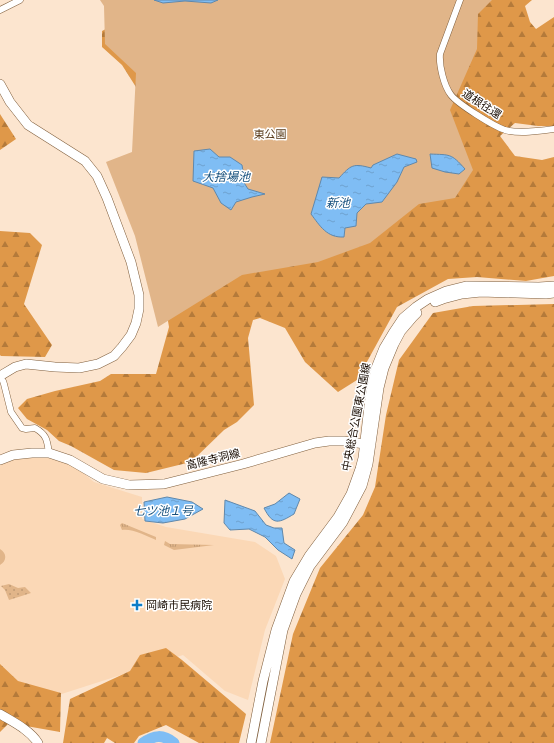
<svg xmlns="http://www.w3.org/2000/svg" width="554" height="743" viewBox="0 0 554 743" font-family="Quicksand,'Noto Sans JP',sans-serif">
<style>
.built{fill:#fbd8b6}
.grass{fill:url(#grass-tufts)}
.forest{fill:url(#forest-firs)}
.park{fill:#e1b589}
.garden{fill:url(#garden-dots)}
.water{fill:url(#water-ripples);stroke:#6088ab}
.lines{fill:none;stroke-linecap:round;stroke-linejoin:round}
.river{stroke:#7fbdf4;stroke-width:11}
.street-casing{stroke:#805f3d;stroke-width:7}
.secondary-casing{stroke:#805f3d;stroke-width:10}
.street{stroke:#fff;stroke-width:6}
.secondary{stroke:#fff;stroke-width:9}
.poi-dot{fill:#0e7dc7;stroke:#fff;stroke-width:1.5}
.labels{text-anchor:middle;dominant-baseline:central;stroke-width:3;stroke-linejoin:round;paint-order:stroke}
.street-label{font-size:11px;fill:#180b01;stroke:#fff}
.park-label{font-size:11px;fill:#583a19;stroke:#fff}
.poi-label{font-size:11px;fill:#180b01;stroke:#fff;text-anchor:start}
.water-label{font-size:12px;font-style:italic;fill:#17517e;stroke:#fff}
</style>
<defs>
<pattern id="grass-tufts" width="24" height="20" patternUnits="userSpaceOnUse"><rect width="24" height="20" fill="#e1b589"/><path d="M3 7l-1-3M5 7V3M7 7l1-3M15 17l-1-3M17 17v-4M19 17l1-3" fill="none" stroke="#c09a74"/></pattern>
<pattern id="forest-firs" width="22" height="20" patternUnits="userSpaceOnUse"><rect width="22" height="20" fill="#df9849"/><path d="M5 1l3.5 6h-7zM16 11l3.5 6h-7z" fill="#b47a3a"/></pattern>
<pattern id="garden-dots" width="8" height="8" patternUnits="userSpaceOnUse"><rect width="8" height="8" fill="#e1b589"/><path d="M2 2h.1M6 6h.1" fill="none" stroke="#c09a74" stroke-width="1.8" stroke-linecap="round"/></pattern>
<pattern id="water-ripples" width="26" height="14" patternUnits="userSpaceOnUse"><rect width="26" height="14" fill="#7fbdf4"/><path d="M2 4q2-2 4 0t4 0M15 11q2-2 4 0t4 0" fill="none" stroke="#6da1cf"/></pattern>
</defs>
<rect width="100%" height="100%" fill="#fce5cf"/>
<path class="built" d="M45,457L76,467L94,482L142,497V519L166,527L255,542L276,556L285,579L265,630L248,700L225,691L183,655L15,709L0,699V463L8,460Z"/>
<path class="grass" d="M122,523L156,537V540C147,536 131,528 122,530L120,525Z
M165,541L170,544L214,545L174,550L164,545Z
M0,549C7,553 7,561 0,565Z"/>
<path class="forest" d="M221,0H532L525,6L530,22L536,29L554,17V126H538L515,123L500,136L515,156L542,160L554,157V276L526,281L477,277L448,279L397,307L357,380L338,392L305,362L285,328L260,318L253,320L248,338L254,405L237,422L224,430L191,462L146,473L114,470L71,446L59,441L47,430L27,419L18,408L27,399L55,391L100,381L111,374H156L169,327L140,154L141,95L122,65L102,47V31L140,11Z
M0,114L16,139L0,150Z
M0,231L30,233L42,245L24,304L52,345L45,357L1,356L0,355Z
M554,304V743H270L293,634L320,568L363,515L375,487L386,415L399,360L433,313L473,306Z
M166,648L182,660L246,714L239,743H199L166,725L139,736L134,743H115L107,738L104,743H63L70,699L130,671L140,655Z
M0,664L18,681L61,693L60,732L9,723L0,732Z"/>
<path class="park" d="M100,0H492L478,14L477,49L450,110L473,170L455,198L419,204L370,243L318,262L242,275L158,327L135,236L106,162L132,152L136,73L105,44L104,6Z"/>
<path class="garden" d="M9,584L18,588L25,587L31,593L9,600L5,590L1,586Z"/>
<path class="water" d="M154,0H218L211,3L185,1L163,3Z
M210,149L219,157H230L242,165L243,171V181L248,189L265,194L252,197L236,202L231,210L221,203L213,188L193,181L194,151Z
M397,154L416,159L417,162L404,167L397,182L382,202L366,204L357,213L356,226L345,228L344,237C327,238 320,226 311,214L322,177L339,178C351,165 353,163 371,168L373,165Z
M430,154C450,155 451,153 465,169L459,174L445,172L432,168Z
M289,493L300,499L294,514C279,523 273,526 264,508L275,504Z
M167,497L192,502L203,509L185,519L163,523L145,521L144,502Z
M225,500L255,511L266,525L274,528H282L284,543L295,550L292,559L278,550L265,537L249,529L230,530L224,523Z"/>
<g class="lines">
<path class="river" d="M143,743C154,735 163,734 174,743"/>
<g class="street-casing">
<path id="street" d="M460,0L440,54C439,66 444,86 451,95C458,104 493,126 505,130C519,134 540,131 554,129
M0,10L20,0
M3,381L4,384L11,412L22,428L26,429L35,428C47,435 47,440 49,453"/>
</g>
<g class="secondary-casing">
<path id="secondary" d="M0,84L10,102L28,125L85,161L97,176L107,198L131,262L139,295V309L136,323L131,335L122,347L114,356L98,364L79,368L55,367L26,364L15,367L0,376
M435,302L443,299L462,294L481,292L546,294L554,293
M0,460L13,455L32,453H49L70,460L103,479L129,485L164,484L243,464L315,443L329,441H344L371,445
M0,714C13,722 30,730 38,743
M251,743L263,681L276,630L294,581L309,556L338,517L351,494L360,469L363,458L370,397L376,368L384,348L393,333L403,318L416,307L428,299L446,291L466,286L539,287L554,286
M261,743L283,630L296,594L310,566L343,522L362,486L368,464L379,388L384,368L394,344L401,331L413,317L417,313"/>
</g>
<use href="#street" class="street"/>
<use href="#secondary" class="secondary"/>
</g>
<path class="poi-dot" d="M135 599h4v4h4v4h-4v4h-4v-4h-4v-4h4z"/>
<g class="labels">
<g class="street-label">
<text transform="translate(482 104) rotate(33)">道根往還</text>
<text transform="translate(356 417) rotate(-79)">中央総合公園東公園線</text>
<text transform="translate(213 459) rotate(-14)">高隆寺洞線</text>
</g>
<g class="park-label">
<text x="270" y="134">東公園</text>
</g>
<g class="poi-label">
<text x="146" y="605">岡崎市民病院</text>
</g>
<g class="water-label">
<text x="226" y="176">大捨場池</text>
<text x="338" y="202">新池</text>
<text x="163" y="510">七ツ池１号</text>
</g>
</g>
</svg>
